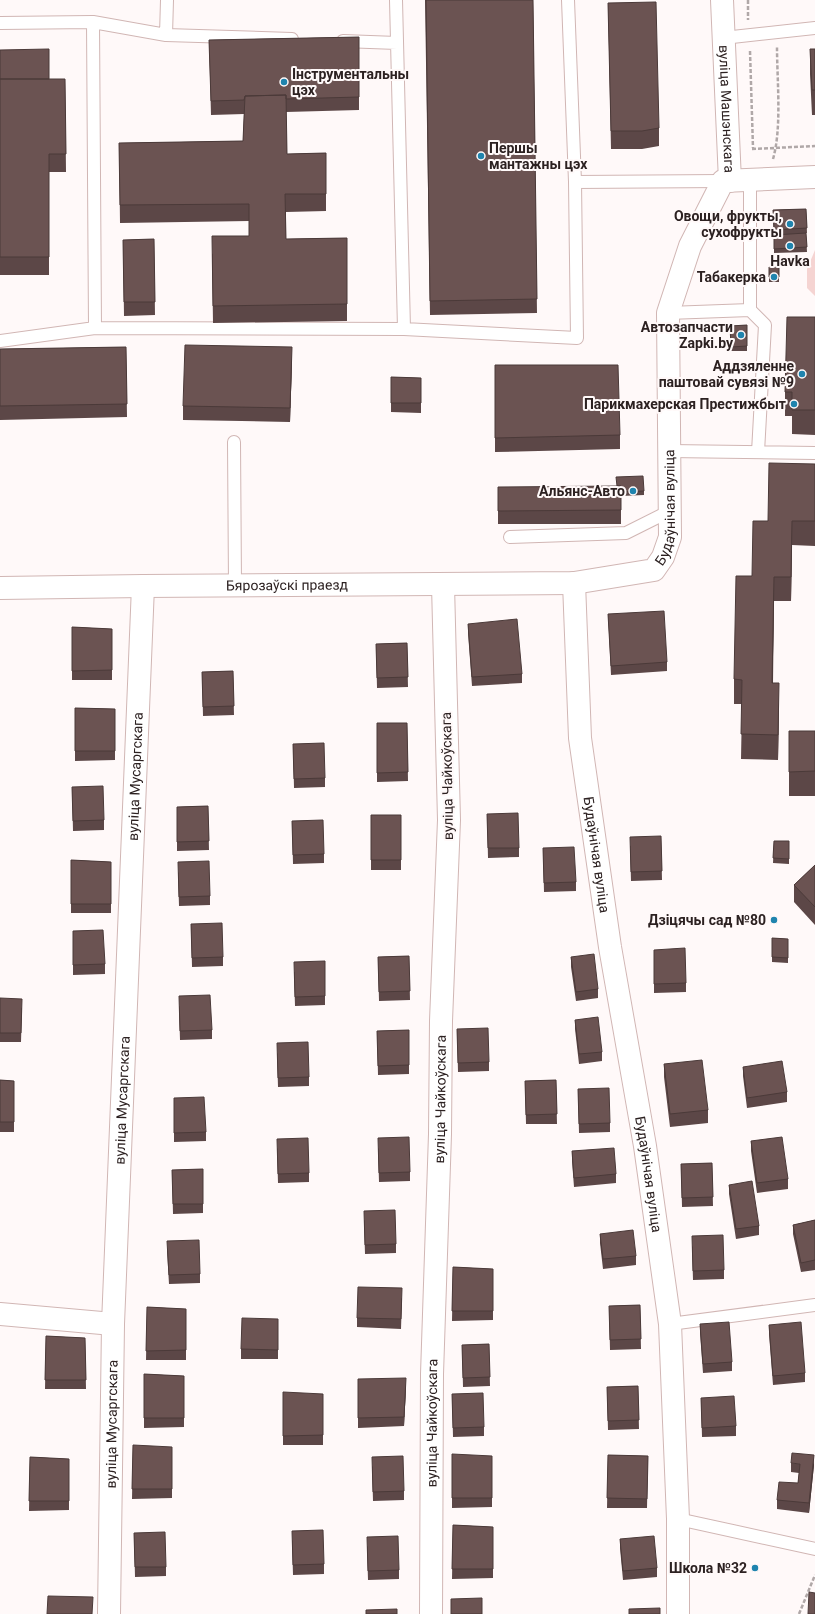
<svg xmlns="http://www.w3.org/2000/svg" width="815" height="1614" viewBox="0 0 815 1614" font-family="Roboto,sans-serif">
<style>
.green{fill:#f5d4d2}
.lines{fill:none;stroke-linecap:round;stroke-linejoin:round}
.lane-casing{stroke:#d1b6b4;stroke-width:14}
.street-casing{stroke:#d1b6b4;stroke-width:24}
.path{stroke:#b0a8a8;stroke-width:2.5;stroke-dasharray:4 2;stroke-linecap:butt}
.lane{stroke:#fff;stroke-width:12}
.street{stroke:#fff;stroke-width:22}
.wall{fill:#5c4747}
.shaded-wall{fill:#4b3a39}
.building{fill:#6b5352;stroke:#4b3a39}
.poi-dot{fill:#1f84ae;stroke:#fff9f9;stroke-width:1.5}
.labels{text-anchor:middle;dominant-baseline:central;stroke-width:4;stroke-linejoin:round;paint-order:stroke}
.poi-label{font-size:14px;font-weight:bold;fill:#2c2121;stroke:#fff9f9;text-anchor:end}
.street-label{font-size:14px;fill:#2c2121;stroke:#fff9f9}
</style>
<rect width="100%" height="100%" fill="#fff9f9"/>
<path class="green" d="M815,250V296L807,288V269Z"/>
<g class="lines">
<g class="lane-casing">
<path id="lane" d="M396,0L404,329
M93,22L95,328
M0,23L93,22L166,35L292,39
M166,35L167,0
M723,38L815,28
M343,41L397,43
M575,182L723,181
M750,310L765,325L758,452
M668,313L750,310V179
M0,341L95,328L404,329L577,338L575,182L568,0
M234,442L235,585
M669,451L815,453
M510,537L626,533L670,511
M670,1324L815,1305
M678,1519L815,1549"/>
</g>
<g class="street-casing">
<g id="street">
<path id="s1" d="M722,0L730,181"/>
<path id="s2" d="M574,583L580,738L610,947L645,1146L670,1324L678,1519V1614"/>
<path id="s3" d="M0,588L143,586L574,583L654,570L663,557L670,537L668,313L690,246L723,181L815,177"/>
<path d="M0,1314L113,1324"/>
<path id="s4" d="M109,1614L113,1324L143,586"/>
<path id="s5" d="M431,1614L432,1374L440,1134L441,1021L449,820L443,585"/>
</g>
</g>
<path class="path" d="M748,0V20
M750,51L753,148
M752,149L815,146
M773,159C782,128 777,80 777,47
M799,1614L815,1575"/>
<use href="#lane" class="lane"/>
<use href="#street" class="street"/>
</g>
<path class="wall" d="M425,0H533L537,313L430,315Z
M608,3L659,128V146L642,149H611Z
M359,37V110L286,112L287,154L326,153V211L286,212V239L347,238V321L213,323L212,254L249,236V221L120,223L119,143L243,141L244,114L211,115L209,40Z
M810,49H815V115H812L810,74Z
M0,50L49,79H65L66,172H49V275H0Z
M806,209L807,233H806L807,252L774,253V234L773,210Z
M154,239L155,315L124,316L123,240Z
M769,267H779V282H769Z
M815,317V435L792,434V416H785V392Z
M747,325V351H731L730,326Z
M126,347L127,417L0,420V349Z
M292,361L290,422L183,420V406Z
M495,365L620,435V449L495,452Z
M391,377L421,378V413L391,412Z
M815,464V546L792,545L791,601H774L773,683L779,707L778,760L741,759L742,704H734V679L752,576L768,521Z
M498,487L644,491V495L621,496V524H498Z
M608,614L667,662V671L611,675Z
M468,624L522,674V683L472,686L468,633Z
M72,627L112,629V680H72Z
M407,643L408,687L377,688L376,644Z
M233,671L234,715L203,716L202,672Z
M75,708L115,709V760L75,761Z
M377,723H407L408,781L377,782Z
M789,731H815V796H789Z
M293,744L325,778V787L294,788Z
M72,787L104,820V830L73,831Z
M208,806L209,850L177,851V807Z
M487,814L519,848V857L488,858Z
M371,815H401V870H371Z
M292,821L324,854V863L293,864Z
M661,836L662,880L631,881L630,846Z
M774,841H789V864L773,863Z
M543,848L576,882V891L544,892Z
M71,860L111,862V913H71Z
M815,865V925L794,902V885Z
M178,872L210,896V905L179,906Z
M191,924L223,957V966L192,967Z
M73,931L105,964V974L73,975Z
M772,938L788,939V963L772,962Z
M654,950L686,983V992L654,993Z
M409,956L410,1000L379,1001L378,957Z
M571,957L598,989V998L576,1001L571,967Z
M325,961V1005L295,1006L294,972Z
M0,998L22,1008L21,1042H0Z
M179,1006L212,1030V1039L180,1040Z
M575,1020L602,1052V1061L579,1064L575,1029Z
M457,1029L489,1062V1071L458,1072Z
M409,1030V1074L378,1075L377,1031Z
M277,1053L309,1077V1086L278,1087Z
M664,1064L708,1110V1123L670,1127L664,1077Z
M743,1067L787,1092V1102L747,1108L743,1076Z
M0,1080L14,1081V1132H0Z
M556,1080L557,1124H526L525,1081Z
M578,1089L610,1123V1132L579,1133Z
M174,1098L206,1132V1141L174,1142Z
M751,1141L788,1179V1189L757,1193L751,1151Z
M277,1148L309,1173V1182L278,1183Z
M378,1148L410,1172V1181L379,1182Z
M572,1151L616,1174V1183L574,1187L572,1161Z
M712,1163L713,1206L682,1207L681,1164Z
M203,1169V1213L173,1214L172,1170Z
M729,1185L759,1226V1235L736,1239L729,1194Z
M364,1220L396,1244V1253L365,1254Z
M815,1220V1270L801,1272L793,1234V1225Z
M600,1234L636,1256V1265L603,1269L600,1243Z
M692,1246L724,1270V1279L693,1280Z
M167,1250L200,1274V1283L169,1284Z
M453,1267L493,1269V1320L452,1321Z
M402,1298L401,1329L357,1327V1318Z
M640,1305L641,1349L610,1350L609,1306Z
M147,1307L186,1309V1360H146Z
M278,1319V1359H241V1349Z
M700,1324L732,1362V1371L703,1373L700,1333Z
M769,1325L805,1373V1382L773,1385L769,1334Z
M46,1336L85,1338L86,1389H45Z
M489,1344L490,1386L463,1387L462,1345Z
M144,1374L184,1376V1427L144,1428Z
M358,1379L406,1387L404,1426L358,1428Z
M638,1386L639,1429L608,1430L607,1387Z
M283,1392L323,1435V1445H283Z
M452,1394L484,1427V1436L453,1437Z
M701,1398L736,1426V1436L702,1437Z
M133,1445L172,1489V1498L132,1499Z
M452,1454L492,1498V1507L452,1508Z
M608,1455L648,1456L647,1508H607Z
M30,1457L69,1459V1510L29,1511Z
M791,1463L814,1465L809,1513L777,1509V1500L798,1483L799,1473L791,1472Z
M372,1466L404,1491V1500L373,1501Z
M453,1525L493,1527V1578L452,1579Z
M134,1533L166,1567V1576L135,1577Z
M620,1539L657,1568V1577L623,1580L620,1548Z
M292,1540L324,1564V1574L293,1575Z
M367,1546L399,1570V1579L368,1580Z"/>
<path class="shaded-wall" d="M292,347V361L290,422V408Z
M792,521V545L791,601V577Z
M774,577V601L772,707V683Z
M779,683V707L778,760V735Z
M406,1378V1387L404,1426V1417Z
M814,1455V1465L809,1513V1503Z"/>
<path class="building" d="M426,0H533L537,299L430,301Z
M656,2L659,128L642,131H611L608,3Z
M359,37V97L286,99V95L245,96L244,100L211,101L209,40Z
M49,49V79H0V50Z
M810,49H815V90H812Z
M0,79H65L66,154H49V257H0Z
M286,95L287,154L326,153V194H285L286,239L347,238V304L213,306L212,236H249V204L120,205L119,143L243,141L245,96Z
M806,209L807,228L774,230L773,210Z
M806,233L807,247L774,249V235Z
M154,239L155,302H124L123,240Z
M769,267H779V277H769Z
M787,317H815V410H792V392H785Z
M747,325V346L731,347L730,326Z
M185,345L292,347L290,408L183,406Z
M126,347L127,404L0,406V349Z
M495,365H618L620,435L495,438Z
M391,377L421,378V403H391Z
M769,463L815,464V521H792L791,577H774L772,683H779L778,735L741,734L742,680L734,679L736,576H752L753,521H768Z
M643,476L644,491L621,492V486H617L616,477Z
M621,486V510L498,511V487Z
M664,611L667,662L611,666L608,614Z
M517,619L522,674L472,677L468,624Z
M72,627L112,629V670L72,671Z
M407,643L408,677L377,678L376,644Z
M233,671L234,706L203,707L202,672Z
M75,708L115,709V751H75Z
M377,723H407L408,772L377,773Z
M789,731H815V771L789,772Z
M324,743L325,778L294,779L293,744Z
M103,786L104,820L73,821L72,787Z
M208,806L209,841L177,842V807Z
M518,813L519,848H488L487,814Z
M371,815H401V860H371Z
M323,820L324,854L293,855L292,821Z
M661,836L662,871L631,872L630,837Z
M774,841H789V859L773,858Z
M574,847L576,882L544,883L543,848Z
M71,860L111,862V904H71Z
M209,861L210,896L179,897L178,862Z
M815,865V907L794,885Z
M222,923L223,957L192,958L191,924Z
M103,930L105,964L73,965V931Z
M772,938L788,939V958L772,957Z
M685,948L686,983L654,984V950Z
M594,954L598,989L576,992L571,957Z
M409,956L410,991L379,992L378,957Z
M325,961V996L295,997L294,962Z
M210,995L212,1030L180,1031L179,996Z
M0,998L22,999L21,1033H0Z
M598,1017L602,1052L579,1054L575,1020Z
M488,1028L489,1062L458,1063L457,1029Z
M409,1030V1065L378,1066L377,1031Z
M308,1042L309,1077L278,1078L277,1043Z
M702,1060L708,1110L670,1114L664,1064Z
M782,1061L787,1092L747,1098L743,1067Z
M0,1080L14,1081V1122H0Z
M556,1080L557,1114L526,1115L525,1081Z
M609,1088L610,1123L579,1124L578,1089Z
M204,1097L206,1132L174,1133V1098Z
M409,1137L410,1172L379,1173L378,1138Z
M782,1137L788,1179L757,1183L751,1141Z
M308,1138L309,1173L278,1174L277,1139Z
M614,1148L616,1174L574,1178L572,1151Z
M712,1163L713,1197L682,1198L681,1164Z
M203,1169V1204H173L172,1170Z
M752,1181L759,1226L736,1229L729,1185Z
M395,1210L396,1244L365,1245L364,1211Z
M815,1220V1260L801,1263L793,1225Z
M633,1230L636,1256L603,1259L600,1234Z
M723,1235L724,1270L693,1271L692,1236Z
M199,1240L200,1274L169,1275L167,1241Z
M453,1267L493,1269V1311H452Z
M358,1287L402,1288L401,1319L357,1318Z
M640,1305L641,1339L610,1340L609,1306Z
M147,1307L186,1309V1350L146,1351Z
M242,1318L278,1319V1350L241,1349Z
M729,1322L732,1362L703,1364L700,1324Z
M801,1322L805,1373L773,1376L769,1325Z
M46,1336L85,1338L86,1380H45Z
M489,1344L490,1377L463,1378L462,1345Z
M144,1374L184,1376V1418H144Z
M406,1378L404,1417L358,1418V1379Z
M638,1386L639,1420L608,1421L607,1387Z
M283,1392L323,1394V1435L283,1436Z
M483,1393L484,1427L453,1428L452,1394Z
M734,1396L736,1426L702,1428L701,1398Z
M133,1445L172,1447V1489H132Z
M792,1453L814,1455L809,1503L777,1500L779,1482L798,1483L800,1464L791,1463Z
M452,1454L492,1456V1498H452Z
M608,1455L648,1456L647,1499L607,1498Z
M403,1456L404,1491L373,1492L372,1457Z
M30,1457L69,1459V1501H29Z
M453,1525L493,1527V1569H452Z
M323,1530L324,1564L293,1565L292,1531Z
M165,1532L166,1567H135L134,1533Z
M398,1536L399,1570L368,1571L367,1537Z
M654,1536L657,1568L623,1571L620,1539Z
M809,1592L815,1593V1614H808Z
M48,1596L93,1597L92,1614H47Z
M482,1598V1614H451V1599Z
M660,1608V1614H629V1609Z
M397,1609V1614H366V1610Z"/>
<g class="poi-dot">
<circle cx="284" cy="82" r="4"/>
<circle cx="481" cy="156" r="4"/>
<circle cx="790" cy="224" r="4"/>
<circle cx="790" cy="246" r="4"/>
<circle cx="774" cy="277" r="4"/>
<circle cx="741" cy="335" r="4"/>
<circle cx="802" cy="374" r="4"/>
<circle cx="794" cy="404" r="4"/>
<circle cx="633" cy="491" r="4"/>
<circle cx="774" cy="920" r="4"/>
<circle cx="755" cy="1568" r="4"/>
</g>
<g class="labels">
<g class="poi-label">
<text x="292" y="74" text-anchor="start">Інструментальны<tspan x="292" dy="16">цэх</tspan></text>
<text x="489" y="148" text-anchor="start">Першы<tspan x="489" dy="16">мантажны цэх</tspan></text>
<text x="782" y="216">Овощи, фрукты,<tspan x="782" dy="16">сухофрукты</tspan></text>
<text x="790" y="261" text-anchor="middle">Havka</text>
<text x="766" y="277">Табакерка</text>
<text x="733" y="327">Автозапчасти<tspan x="733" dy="16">Zapki.by</tspan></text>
<text x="794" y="366">Аддзяленне<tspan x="794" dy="16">паштовай сувязі №9</tspan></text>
<text x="786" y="404">Парикмахерская Престижбыт</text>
<text x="625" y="491">Альянс-Авто</text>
<text x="766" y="920">Дзіцячы сад №80</text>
<text x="747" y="1568">Школа №32</text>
</g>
<g class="street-label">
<text stroke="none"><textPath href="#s1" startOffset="109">вуліца Машэнскага</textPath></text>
<text stroke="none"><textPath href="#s3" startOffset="721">Будаўнічая вуліца</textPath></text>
<text stroke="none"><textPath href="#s3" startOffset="287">Бярозаўскі праезд</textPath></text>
<text stroke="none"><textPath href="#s4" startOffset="838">вуліца Мусаргскага</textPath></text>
<text transform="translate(447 776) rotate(-91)">вуліца Чайкоўскага</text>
<text stroke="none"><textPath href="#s2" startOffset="273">Будаўнічая вуліца</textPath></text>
<text stroke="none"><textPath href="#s5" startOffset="515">вуліца Чайкоўскага</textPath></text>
<text stroke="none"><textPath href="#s4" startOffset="514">вуліца Мусаргскага</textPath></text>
<text stroke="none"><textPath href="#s2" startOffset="597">Будаўнічая вуліца</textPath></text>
<text stroke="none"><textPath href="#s5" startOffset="191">вуліца Чайкоўскага</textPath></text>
<text stroke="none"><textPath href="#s4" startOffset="190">вуліца Мусаргскага</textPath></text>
</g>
</g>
</svg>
